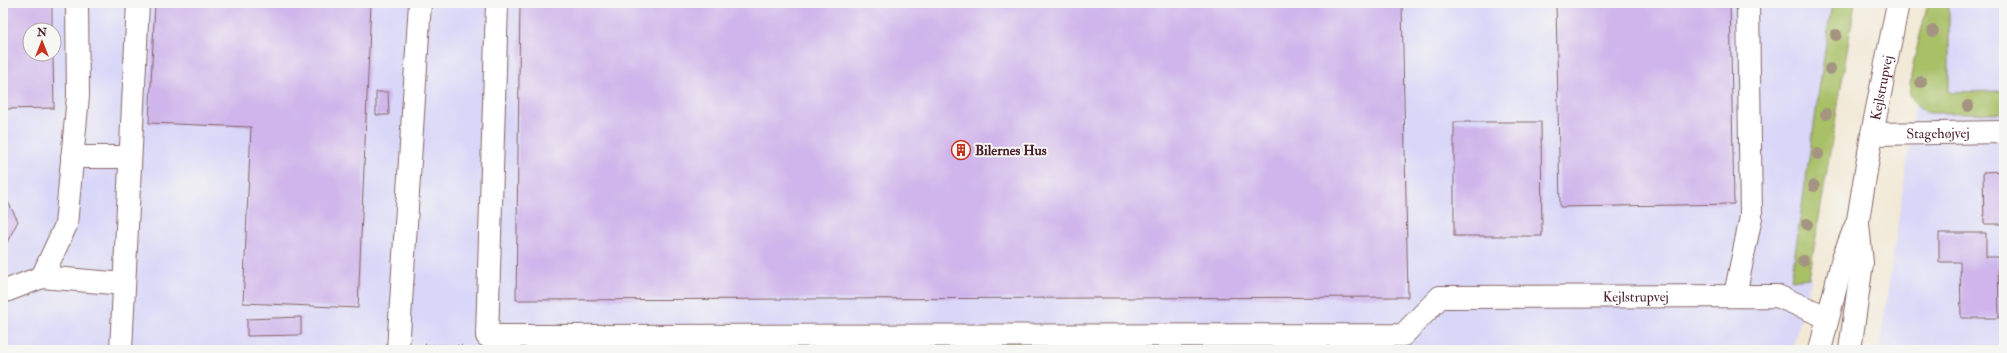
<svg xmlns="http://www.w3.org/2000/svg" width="2007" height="353" viewBox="0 0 2007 353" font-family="'IM FELL Double Pica',serif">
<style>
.built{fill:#d9d7f8;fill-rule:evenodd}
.green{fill:#a8c066;stroke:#797048}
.building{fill:#cfb5eb}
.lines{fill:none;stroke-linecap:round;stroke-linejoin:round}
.minor-casing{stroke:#856667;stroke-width:24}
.path{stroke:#856667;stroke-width:2.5;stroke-dasharray:1 3;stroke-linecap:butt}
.minor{stroke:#fff;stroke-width:22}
.tree{fill:#a59482}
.labels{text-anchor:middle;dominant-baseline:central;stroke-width:4;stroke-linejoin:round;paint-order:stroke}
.street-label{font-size:14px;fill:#4a1f2b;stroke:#f6f6f2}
.poi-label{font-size:14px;font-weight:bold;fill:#4a1f2b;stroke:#f6f6f2;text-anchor:start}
</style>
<rect width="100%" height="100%" fill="#f6f6f2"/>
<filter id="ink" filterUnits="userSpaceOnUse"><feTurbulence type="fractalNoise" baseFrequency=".025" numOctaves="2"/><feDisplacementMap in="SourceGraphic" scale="8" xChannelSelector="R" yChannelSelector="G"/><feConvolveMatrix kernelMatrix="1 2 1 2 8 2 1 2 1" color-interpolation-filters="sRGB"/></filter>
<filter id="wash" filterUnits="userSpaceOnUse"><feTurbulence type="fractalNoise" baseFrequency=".012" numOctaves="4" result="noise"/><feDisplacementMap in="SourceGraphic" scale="16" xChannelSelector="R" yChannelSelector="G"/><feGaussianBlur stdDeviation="0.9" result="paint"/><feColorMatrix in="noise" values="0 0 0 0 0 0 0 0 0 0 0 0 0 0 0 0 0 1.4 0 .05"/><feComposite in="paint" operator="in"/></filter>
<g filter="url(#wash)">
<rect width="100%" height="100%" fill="#f2e9d6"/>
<path class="built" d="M3,3H1854L1810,271L1811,279L1792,350H3ZM30,30H54V54H30Z
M1937,3H2004V350H1879L1917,95Z"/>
<path class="green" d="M1832,3H1855L1809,278L1791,280Z
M1928,3H1949V92L2004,91V113H1927C1921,108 1912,103 1910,95C1907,80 1924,21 1928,3Z
M1188,341V350H778V344Z"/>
<g id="blocks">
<path class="building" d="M3,3H52V30H30V54H53L54,108L3,109Z
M155,3H371L358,308L243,303L251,127L149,123Z
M520,3H1402L1408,297L516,300Z
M1556,3H1730L1734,204L1560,207Z
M376,92H388L389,115H376Z
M1454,122H1541L1542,236H1454Z
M2004,171V224H1984L1983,172Z
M3,193L18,221L3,250Z
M1939,233H1986V257H1998L1999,318H1961L1960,262H1939Z
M301,317V335L247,336V319Z"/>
</g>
</g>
<g filter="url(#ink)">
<use href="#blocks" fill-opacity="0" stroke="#856667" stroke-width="1"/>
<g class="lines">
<g class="minor-casing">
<g id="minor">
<path id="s1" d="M497,3L487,336L1403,335L1440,297L1777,296L1827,317"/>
<path id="s2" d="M1872,134L2004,132"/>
<path d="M72,157H130"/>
<path d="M42,277L124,284"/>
<path d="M3,292L42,277L66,225L78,96L77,3"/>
<path d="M1735,295L1751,217L1748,3"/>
<path d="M121,350L138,3"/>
<path d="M398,350L420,3"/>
<path id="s3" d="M1820,350L1843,258L1858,220L1872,134L1898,3"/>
<path d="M1850,350L1862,263L1858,224"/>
</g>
</g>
<path class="path" d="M425,345L462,346"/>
<use href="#minor" class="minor"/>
</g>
<g class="tree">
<circle cx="1933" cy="31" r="6"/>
<circle cx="1836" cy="35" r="6"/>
<circle cx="1830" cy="69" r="6"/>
<circle cx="1921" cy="82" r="6"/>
<circle cx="1968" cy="106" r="6"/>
<circle cx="1826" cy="114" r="6"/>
<circle cx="1818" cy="154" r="6"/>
<circle cx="1814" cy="186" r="6"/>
<circle cx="1807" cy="224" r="6"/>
<circle cx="1803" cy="261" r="6"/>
</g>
</g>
<defs>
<g id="building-ring" transform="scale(1)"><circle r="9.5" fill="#f6f6f2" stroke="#c8321e" stroke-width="1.5"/><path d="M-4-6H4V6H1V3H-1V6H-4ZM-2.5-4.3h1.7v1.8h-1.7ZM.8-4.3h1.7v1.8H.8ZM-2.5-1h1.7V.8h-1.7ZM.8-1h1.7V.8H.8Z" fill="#c8321e"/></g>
</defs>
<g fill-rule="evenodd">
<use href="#building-ring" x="961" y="150"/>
</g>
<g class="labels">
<g class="street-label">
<text stroke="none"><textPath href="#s3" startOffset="270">Kejlstrupvej</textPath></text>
<text stroke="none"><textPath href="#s2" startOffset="66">Stagehøjvej</textPath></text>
<text stroke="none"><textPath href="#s1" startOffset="1498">Kejlstrupvej</textPath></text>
</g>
<g class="poi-label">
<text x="975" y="150">Bilernes Hus</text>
</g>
</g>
<rect width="2007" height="353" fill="none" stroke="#f6f6f2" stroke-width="16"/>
<g transform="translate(42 42)"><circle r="19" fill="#f6f6f2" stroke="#b1a0a2"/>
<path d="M0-3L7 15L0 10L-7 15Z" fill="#c8321e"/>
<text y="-6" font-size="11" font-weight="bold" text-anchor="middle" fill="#4a1f2b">N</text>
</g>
</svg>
